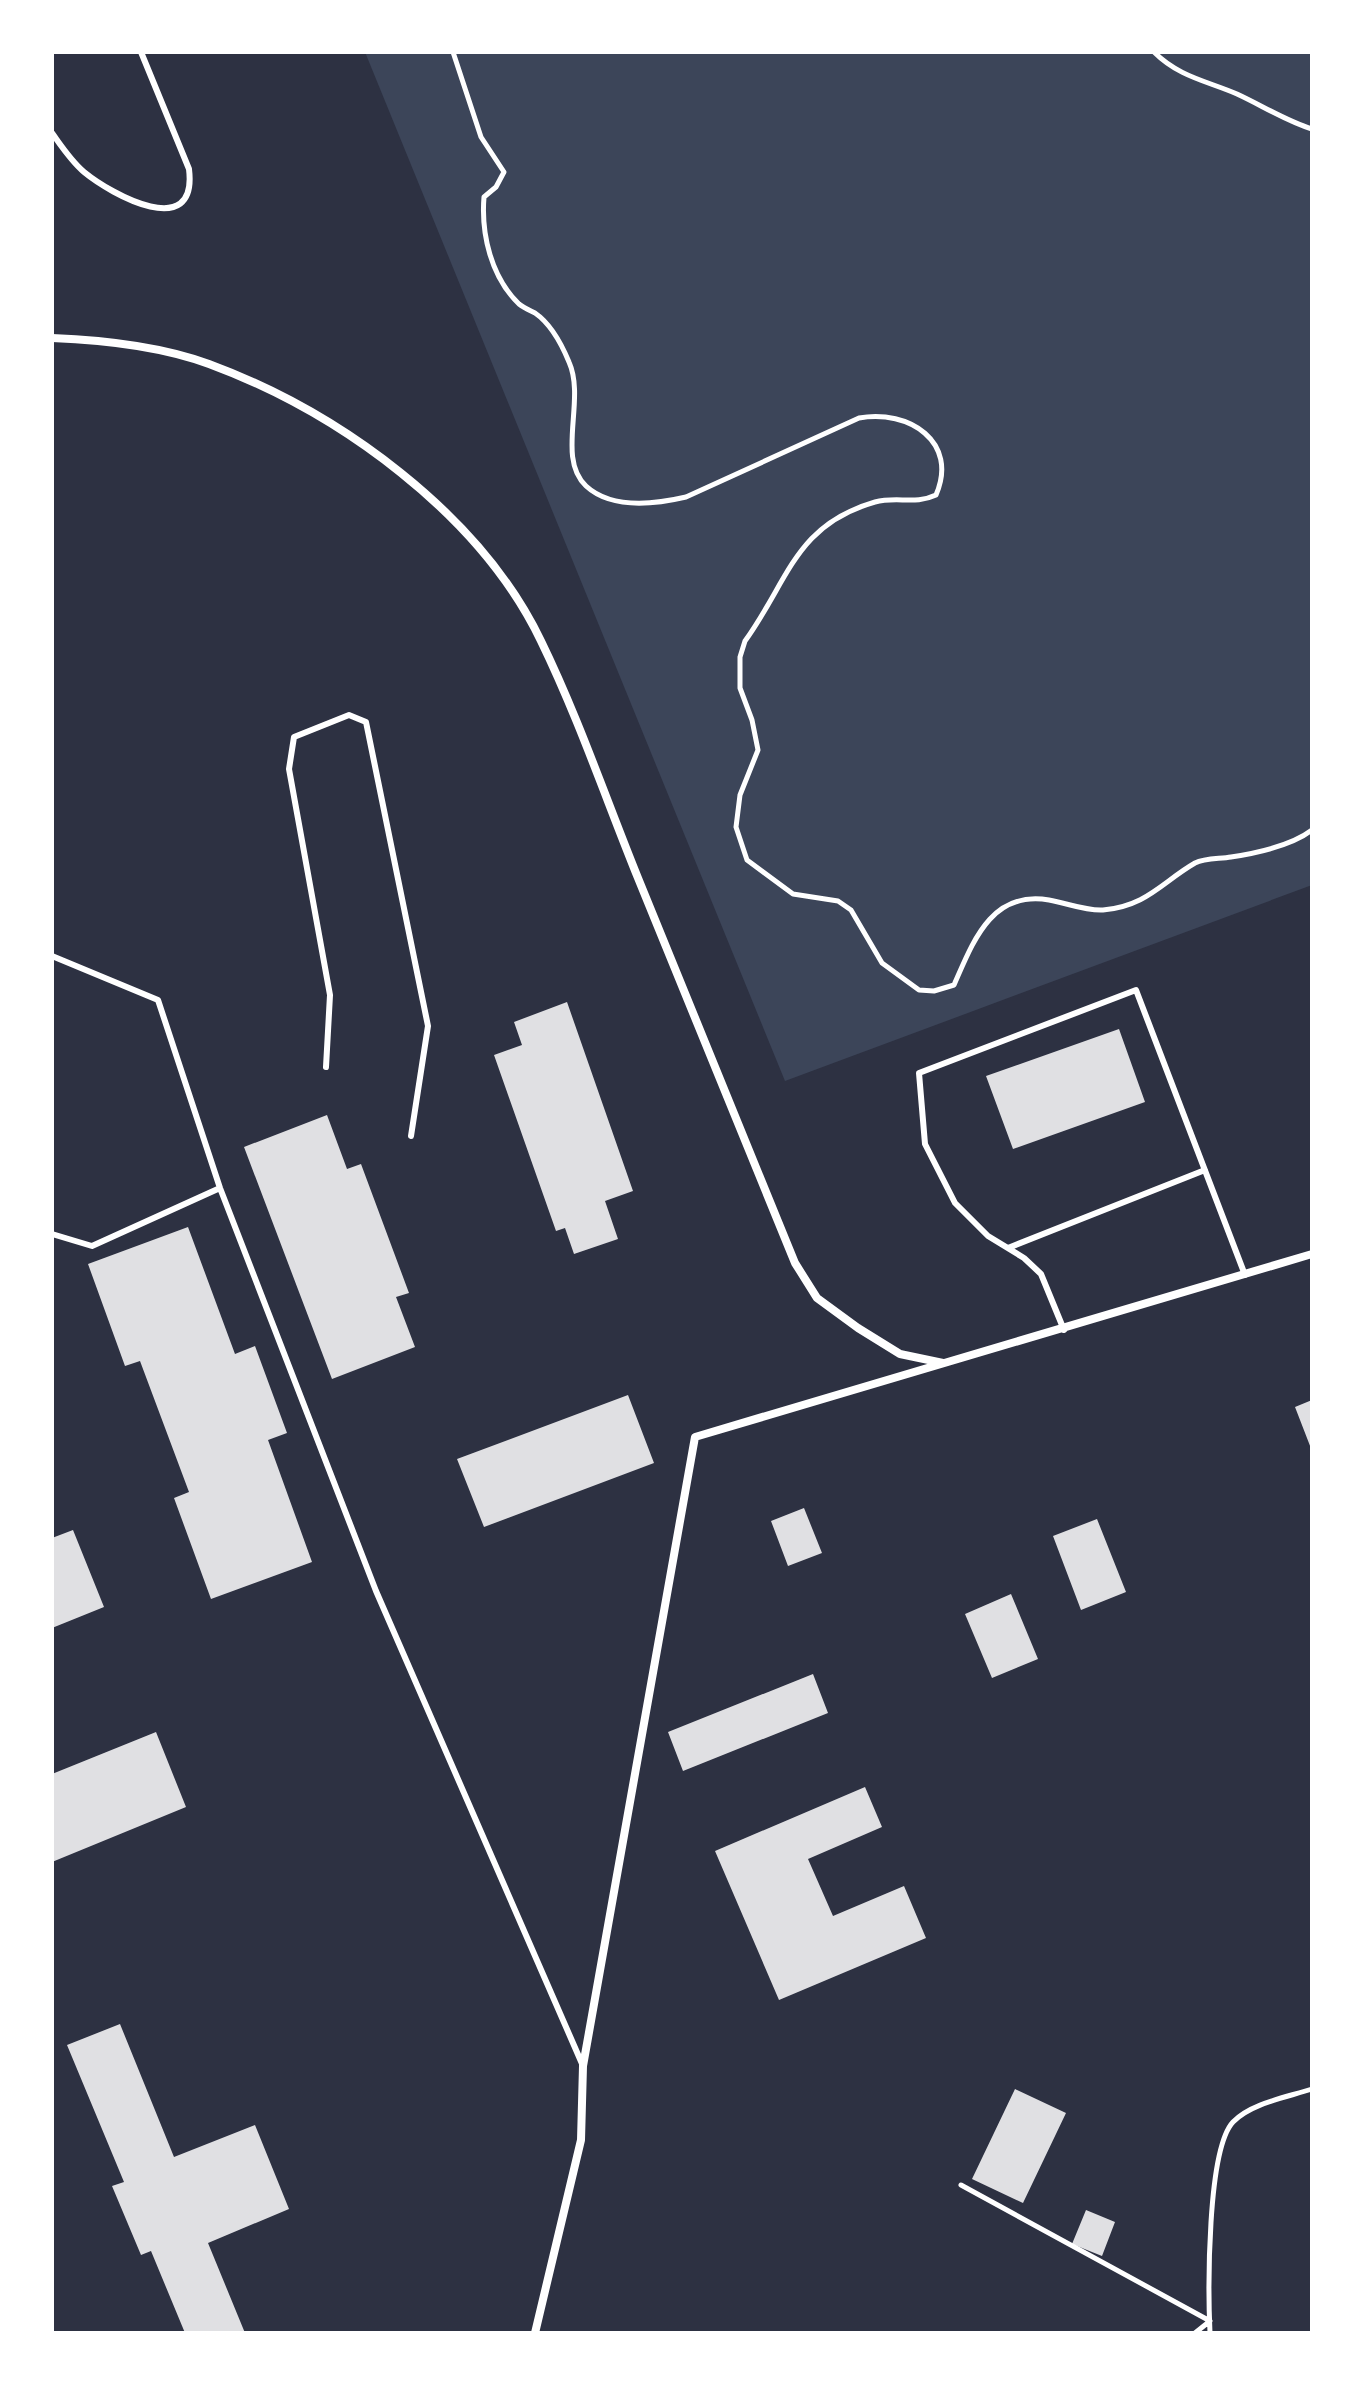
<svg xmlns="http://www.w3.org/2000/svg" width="1364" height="2385" viewBox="0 0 1364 2385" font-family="Barlow,sans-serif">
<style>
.green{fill:#3c4559}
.building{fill:#e0e0e3}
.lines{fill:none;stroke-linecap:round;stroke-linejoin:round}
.path{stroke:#fff;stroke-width:5}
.service{stroke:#fff;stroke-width:6}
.minor{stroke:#fff;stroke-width:8}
</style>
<rect width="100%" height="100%" fill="#2d3142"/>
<path class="green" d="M365,52H1312V885L785,1081Z"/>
<path class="building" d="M567,1002L633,1191L605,1201L618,1239L574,1254L565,1228L556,1231L494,1055L522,1045L514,1022Z
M1119,1029L1145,1102L1013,1149L986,1076Z
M327,1115L347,1169L361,1164L409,1293L396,1297L415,1347L332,1379L244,1147Z
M188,1227L235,1354L255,1346L287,1433L268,1440L312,1562L211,1599L174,1498L189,1492L140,1361L125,1366L88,1264Z
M628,1395L654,1463L484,1527L457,1459Z
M1312,1400V1451L1295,1407Z
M804,1508L822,1553L788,1566L771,1521Z
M1097,1519L1126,1592L1081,1610L1053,1536Z
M73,1530L104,1607L52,1628V1538Z
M1011,1594L1038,1659L992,1678L965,1614Z
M813,1674L828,1713L683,1771L668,1732Z
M156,1732L186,1807L52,1862V1774Z
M865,1787L882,1827L808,1859L833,1916L904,1886L926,1938L779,2000L715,1851Z
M120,2024L174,2157L255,2125L289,2209L208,2243L245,2333H185L151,2251L141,2255L112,2186L124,2182L67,2045Z
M1015,2089L1066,2113L1023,2203L972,2179Z
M1086,2210L1115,2222L1102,2256L1072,2244Z"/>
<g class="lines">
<path class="path" d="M453,52L481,137L504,172L496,187L484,197C481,234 491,277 519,304C524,308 529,310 535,313C551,324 562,345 569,362C586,400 556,458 586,486C612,510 656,504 686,497L859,418C909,409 959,442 936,495C915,505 897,496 875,502C795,525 789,580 745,641L740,657V688L752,720L758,750L740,795L736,827L747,860L793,894L838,901L851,910L882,963L919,990L934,991L954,985C973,942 991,890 1049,900C1067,903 1085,911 1103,910C1147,906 1162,882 1195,863C1205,858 1220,859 1231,857C1257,853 1291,846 1312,830
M1154,52C1179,77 1207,81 1237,94C1263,106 1286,121 1312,129
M961,2185L1210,2321L1195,2333
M1210,2333C1208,2291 1207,2150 1233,2122C1251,2103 1288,2097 1312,2089"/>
<path class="service" d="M52,133C62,147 71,161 84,172C112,195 198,242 189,169L141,52
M52,956L158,1000L220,1188L376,1591L583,2066
M326,1067L330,995L289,769L294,737L349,715L366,722L428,1026L411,1136
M52,1234L92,1246L220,1188
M1008,1248L1205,1170
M1064,1330L1041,1274L1024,1258L988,1236L955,1203L925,1144L919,1073L1136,990L1245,1275"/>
<path class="minor" d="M52,338C104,340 160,346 209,364C339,412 480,514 541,641C578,717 606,799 638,878C690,1006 743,1134 795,1263L817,1298L858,1328L900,1354L943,1363
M535,2333L581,2140L583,2066L695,1437L1312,1254"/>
</g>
<rect width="1364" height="2385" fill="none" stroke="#ffffff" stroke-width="108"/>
</svg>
